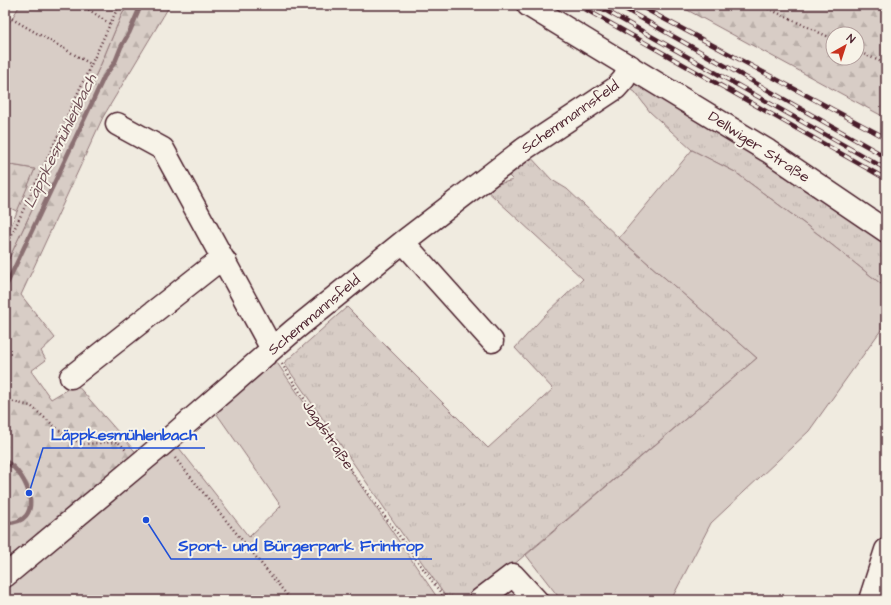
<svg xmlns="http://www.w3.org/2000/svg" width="891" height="605" viewBox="0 0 891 605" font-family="'Architects Daughter',sans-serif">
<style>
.grass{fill:url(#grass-tufts);stroke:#917678}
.forest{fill:url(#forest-firs);stroke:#917678;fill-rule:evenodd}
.green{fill:#d8cdc6;stroke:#917678}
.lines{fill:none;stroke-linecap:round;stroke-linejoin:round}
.stream{stroke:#8b6f72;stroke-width:4.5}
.minor-casing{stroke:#4a1f2b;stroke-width:25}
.major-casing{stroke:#4a1f2b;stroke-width:25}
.path{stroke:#4a1f2b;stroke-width:2.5;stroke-dasharray:1 3;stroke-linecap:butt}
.minor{stroke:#f7f3e8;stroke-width:22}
.major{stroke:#f7f3e8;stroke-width:22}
.rail-casing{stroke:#4a1f2b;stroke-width:4.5}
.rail{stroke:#f7f3e8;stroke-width:3;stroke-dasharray:9;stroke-linecap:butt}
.labels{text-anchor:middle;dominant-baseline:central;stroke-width:4;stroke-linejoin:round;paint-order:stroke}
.street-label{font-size:15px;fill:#4a1f2b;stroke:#f7f3e8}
.water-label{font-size:16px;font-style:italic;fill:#704e55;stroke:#f7f3e8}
.leader{fill:none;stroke:#1d4ed8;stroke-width:1.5}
.callout-dot{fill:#1d4ed8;stroke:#f7f3e8;stroke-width:1.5}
.callout-label{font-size:16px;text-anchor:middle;font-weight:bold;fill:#1d4ed8;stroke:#f7f3e8;stroke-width:4;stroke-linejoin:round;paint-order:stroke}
</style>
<defs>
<pattern id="grass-tufts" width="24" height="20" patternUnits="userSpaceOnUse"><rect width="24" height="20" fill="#d8cdc6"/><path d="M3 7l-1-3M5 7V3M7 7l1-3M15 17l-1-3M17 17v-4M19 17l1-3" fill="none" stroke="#bbb0aa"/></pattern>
<pattern id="forest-firs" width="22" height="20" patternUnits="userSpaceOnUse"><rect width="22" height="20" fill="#d8cdc6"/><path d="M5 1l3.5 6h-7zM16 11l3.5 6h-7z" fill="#bbb0aa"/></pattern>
</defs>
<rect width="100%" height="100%" fill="#f0ebe0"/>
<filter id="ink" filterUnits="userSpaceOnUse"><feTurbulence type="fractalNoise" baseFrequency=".025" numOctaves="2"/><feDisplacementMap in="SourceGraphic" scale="8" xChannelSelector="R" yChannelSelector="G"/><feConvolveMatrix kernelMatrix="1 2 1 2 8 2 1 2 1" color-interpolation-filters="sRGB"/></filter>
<g filter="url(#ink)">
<path class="grass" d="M634,74L886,236V288L822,237L735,172L692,150L650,112L635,92L623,84Z
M527,153L552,180L567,189L619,238L757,358L472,600H448L284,363L347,307L488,448L553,389L515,348L546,314L583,279L484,188L513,180L506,173Z"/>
<path class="forest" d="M128,5H170L103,117L21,295L55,338L41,351L46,360L31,371L51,399L76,384L140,457L5,564V267L101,64L121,16Z
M678,5H886V118ZM833,34H857V58H833Z
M5,164L35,169L18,212L5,205Z"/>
<path class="green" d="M20,5H128L121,16L101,64L5,267V240L35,169L5,164V30Z
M692,150L735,172L822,237L886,288V323L809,431L711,523L671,600H561L526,555L757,358L619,238Z
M271,354L439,600H5V586L172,439L249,537L281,506L212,407Z"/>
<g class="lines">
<path class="stream" d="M5,288L104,77L115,62L121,47L129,33L141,5
M5,461C29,474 47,524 5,523"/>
<g class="minor-casing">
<path id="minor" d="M117,124L163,149L272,349
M403,242L492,341
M71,377L212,266L225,261
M5,576L163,444L294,330L403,242L524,149L616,88L624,79L630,66
M480,600L513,575L536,600
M870,600L886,550"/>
</g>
<g class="major-casing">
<path id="major" d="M528,5L768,151L886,231"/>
</g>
<path class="path" d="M82,5L110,24
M761,5L833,39
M5,15L91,64
M857,51L886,64
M5,249L119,5
M282,364L340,455L446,600
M5,400L31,406L67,437L83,444L118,442L127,451
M175,458L291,600"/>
<use href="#minor" class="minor"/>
<use href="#major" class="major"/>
<g class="rail-casing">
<path id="rail" d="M578,5L886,179
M596,5L886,169
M618,5L886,157
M638,5L886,138"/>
</g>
<use href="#rail" class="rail"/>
</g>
</g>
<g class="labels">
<g class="street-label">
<text transform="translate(570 117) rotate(-35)">Schemmannsfeld</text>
<text transform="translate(759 147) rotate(33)">Dellwiger Straße</text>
<text transform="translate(314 315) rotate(-40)">Schemmannsfeld</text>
<text transform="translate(328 435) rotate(56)">Jagdstraße</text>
</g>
<g class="water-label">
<text transform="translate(60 141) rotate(-64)">Läppkesmühlenbach</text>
</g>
</g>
<path class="leader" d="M29 493L43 448H205M146 520L171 559H432"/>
<g class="callout-dot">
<circle cx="29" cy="493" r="4"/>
<circle cx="146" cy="520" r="4"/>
</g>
<g class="callout-label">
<text x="124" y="440">Läppkesmühlenbach</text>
<text x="301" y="551">Sport- und Bürgerpark Frintrop</text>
</g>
<rect width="891" height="605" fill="none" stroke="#f7f3e8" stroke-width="20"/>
<rect x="10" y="10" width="871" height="585" fill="none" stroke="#4a1f2b" stroke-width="1.5" filter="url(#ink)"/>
<g transform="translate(845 46) rotate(39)"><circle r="19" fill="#f7f3e8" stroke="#b29e9c"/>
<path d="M0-3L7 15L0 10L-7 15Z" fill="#c8321e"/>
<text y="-6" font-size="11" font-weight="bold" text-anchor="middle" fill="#4a1f2b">N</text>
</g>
</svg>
